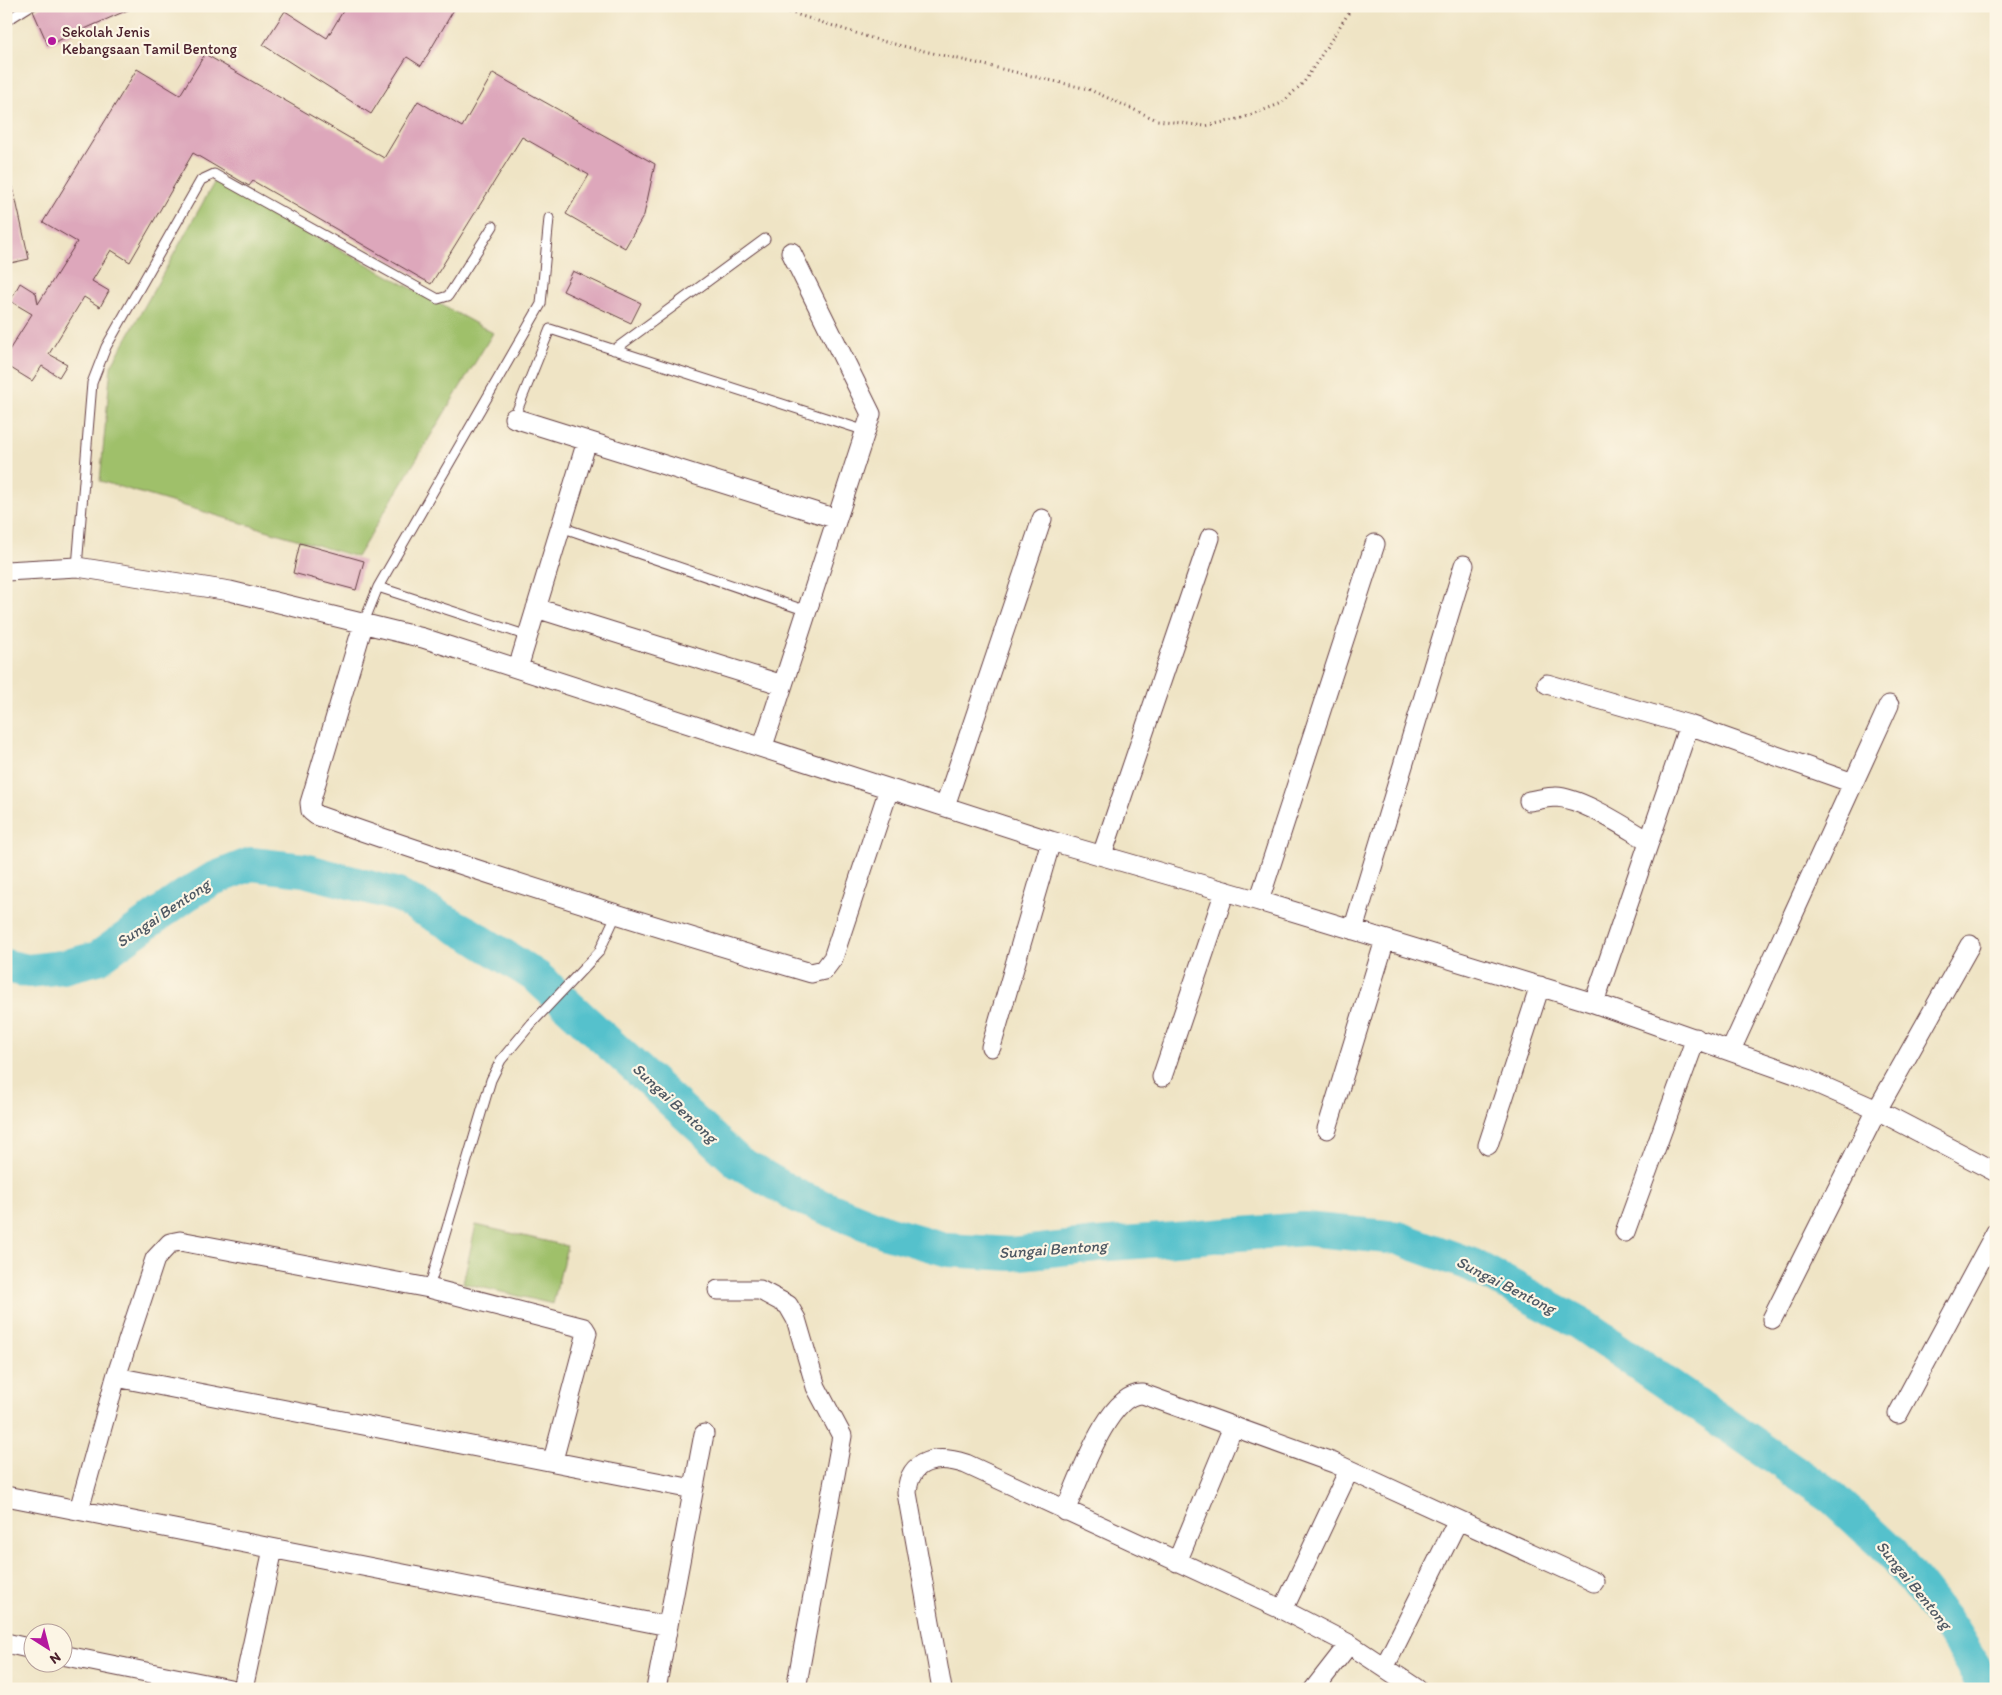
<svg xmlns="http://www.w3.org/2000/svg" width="2002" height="1695" viewBox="0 0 2002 1695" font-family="Itim,sans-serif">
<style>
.green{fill:#9fc06a;stroke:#74704a}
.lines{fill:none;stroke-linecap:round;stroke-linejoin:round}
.river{stroke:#54c1cc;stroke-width:34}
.building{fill:#dda7bb}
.service-casing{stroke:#633d42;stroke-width:11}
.minor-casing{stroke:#633d42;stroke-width:21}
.path{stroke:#633d42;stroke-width:3;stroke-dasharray:1 4;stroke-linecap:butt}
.service{stroke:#fff;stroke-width:9}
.minor{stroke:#fff;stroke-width:19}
.poi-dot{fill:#b5179e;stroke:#fcf5e5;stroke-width:2}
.labels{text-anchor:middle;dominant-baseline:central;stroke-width:4.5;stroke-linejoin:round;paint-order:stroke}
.poi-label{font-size:15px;fill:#4a1f2b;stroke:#fcf5e5;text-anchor:start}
.water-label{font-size:16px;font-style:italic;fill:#4e5863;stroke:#fcf5e5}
</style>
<rect width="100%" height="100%" fill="#fcf5e5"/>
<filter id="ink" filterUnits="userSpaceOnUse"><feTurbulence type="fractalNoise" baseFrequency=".02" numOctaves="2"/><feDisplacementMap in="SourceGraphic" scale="10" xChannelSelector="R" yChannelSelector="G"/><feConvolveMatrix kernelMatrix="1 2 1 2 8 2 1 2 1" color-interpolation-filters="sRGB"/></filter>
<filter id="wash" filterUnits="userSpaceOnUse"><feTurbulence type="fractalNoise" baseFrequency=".0096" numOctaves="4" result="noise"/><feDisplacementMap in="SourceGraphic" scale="20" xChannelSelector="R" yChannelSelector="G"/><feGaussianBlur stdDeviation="1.12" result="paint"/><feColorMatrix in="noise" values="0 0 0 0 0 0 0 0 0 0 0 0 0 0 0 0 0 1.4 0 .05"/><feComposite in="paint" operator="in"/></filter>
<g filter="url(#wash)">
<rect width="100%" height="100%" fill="#efe4c5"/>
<path class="green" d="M215,181L493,333L357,557L100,481L111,366Z
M476,1225L567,1246L553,1304L463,1283Z"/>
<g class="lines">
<path class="river" d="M6,966L28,971L63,967L98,958L186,895L213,879L251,864L304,870L398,895L471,935L537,977L738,1162L799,1197L886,1232L948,1250L1011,1254L1097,1245L1305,1229L1398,1238L1472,1265L1576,1321L1832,1497L1892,1553L1952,1630L1988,1689"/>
</g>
<g id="blocks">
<path class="building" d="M42,6H137L48,45L33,11Z
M346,6H456L421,66L407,57L371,114L263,45L285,11L327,38Z
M205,54L384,158L418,101L462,127L493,73L655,164L644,215L625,248L566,214L589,175L522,137L431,284L253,181L249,186L193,153L130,262L111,250L92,281L109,291L100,307L84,297L49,354L67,364L59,377L42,366L32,381L6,365V355L32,314L10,301L20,283L36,293L38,304L77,242L43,222L137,69L180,95Z
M13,187L29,259L6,264V188Z
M573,271L641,303L631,323L563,291Z
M300,543L364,561L356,590L293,573Z"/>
</g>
</g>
<g filter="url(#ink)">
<use href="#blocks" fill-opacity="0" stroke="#633d42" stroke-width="1"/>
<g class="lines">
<g class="service-casing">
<path id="service" d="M6,21L30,6
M614,350L765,239
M514,418L550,329L866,431
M561,527L807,611
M77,567L92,383L106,347L201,180L214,174L438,299L448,296L452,290L493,226
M378,587L528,636
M364,622L378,587L541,304L549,218
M429,1288L491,1080L501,1060L532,1023L599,952L616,915"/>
</g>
<g class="minor-casing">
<path id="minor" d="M514,418L837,519
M6,571L77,567L141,577L230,591L423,638L1051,841L1259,901L1594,1003L1795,1074L1877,1110L1996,1172
M536,608L783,685
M364,622L310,803L311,811L316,815C480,873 645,924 811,973L824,970L833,958L889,789
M518,668L587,441
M1547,684L1689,725L1853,783
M763,746L871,414L791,252
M1529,801C1538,800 1547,797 1556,797C1582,798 1626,828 1649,841
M945,806L1042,519
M1102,855L1210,538
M1259,901L1375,544
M1353,930L1464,565
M1594,1003L1689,725
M991,1047L1051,841
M1731,1050L1889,705
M1162,1077L1225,891
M1327,1129L1385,940
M1488,1145L1540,986
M1625,1232L1696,1038
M718,1290H760L788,1305L796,1319L816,1387L842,1436L796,1689
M1772,1319L1877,1110L1970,945
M116,1377L693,1489
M1898,1414L1996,1232
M6,1496L668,1626
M79,1510L116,1377L155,1259L170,1243L180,1241L429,1288L584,1328L587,1333L553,1460
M1065,1511C1078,1483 1108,1391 1143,1394L1334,1463L1594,1582
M1177,1562L1233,1427
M1283,1610L1349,1470
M6,1643L32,1649
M62,1655L230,1689
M1385,1666L1458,1520
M243,1689L273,1549
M656,1689L704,1434
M942,1689L907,1493C909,1458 938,1455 966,1464L1283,1610L1349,1644L1417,1689
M1314,1689L1349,1644"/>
</g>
<path class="path" d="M770,6L881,41L1088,89L1157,120L1205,126L1243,118L1282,103L1304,82L1353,6"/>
<use href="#service" class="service"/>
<use href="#minor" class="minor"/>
</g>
</g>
<circle class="poi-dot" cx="52" cy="41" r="5"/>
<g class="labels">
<g class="poi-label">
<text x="62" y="32">Sekolah Jenis<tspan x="62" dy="17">Kebangsaan Tamil Bentong</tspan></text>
</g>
<g class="water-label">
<text transform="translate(163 913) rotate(-34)">Sungai Bentong</text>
<text transform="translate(675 1103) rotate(43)">Sungai Bentong</text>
<text transform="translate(1053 1249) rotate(-4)">Sungai Bentong</text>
<text transform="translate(1506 1285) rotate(27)">Sungai Bentong</text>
<text transform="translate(1914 1585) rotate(51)">Sungai Bentong</text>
</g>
</g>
<rect width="2002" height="1695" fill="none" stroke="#fcf5e5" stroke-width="25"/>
<g transform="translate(48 1648) rotate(144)"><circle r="24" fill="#fcf5e5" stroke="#b59f9b"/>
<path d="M0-4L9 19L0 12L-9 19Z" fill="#b5179e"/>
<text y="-8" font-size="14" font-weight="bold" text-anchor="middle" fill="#4a1f2b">N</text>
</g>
</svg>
